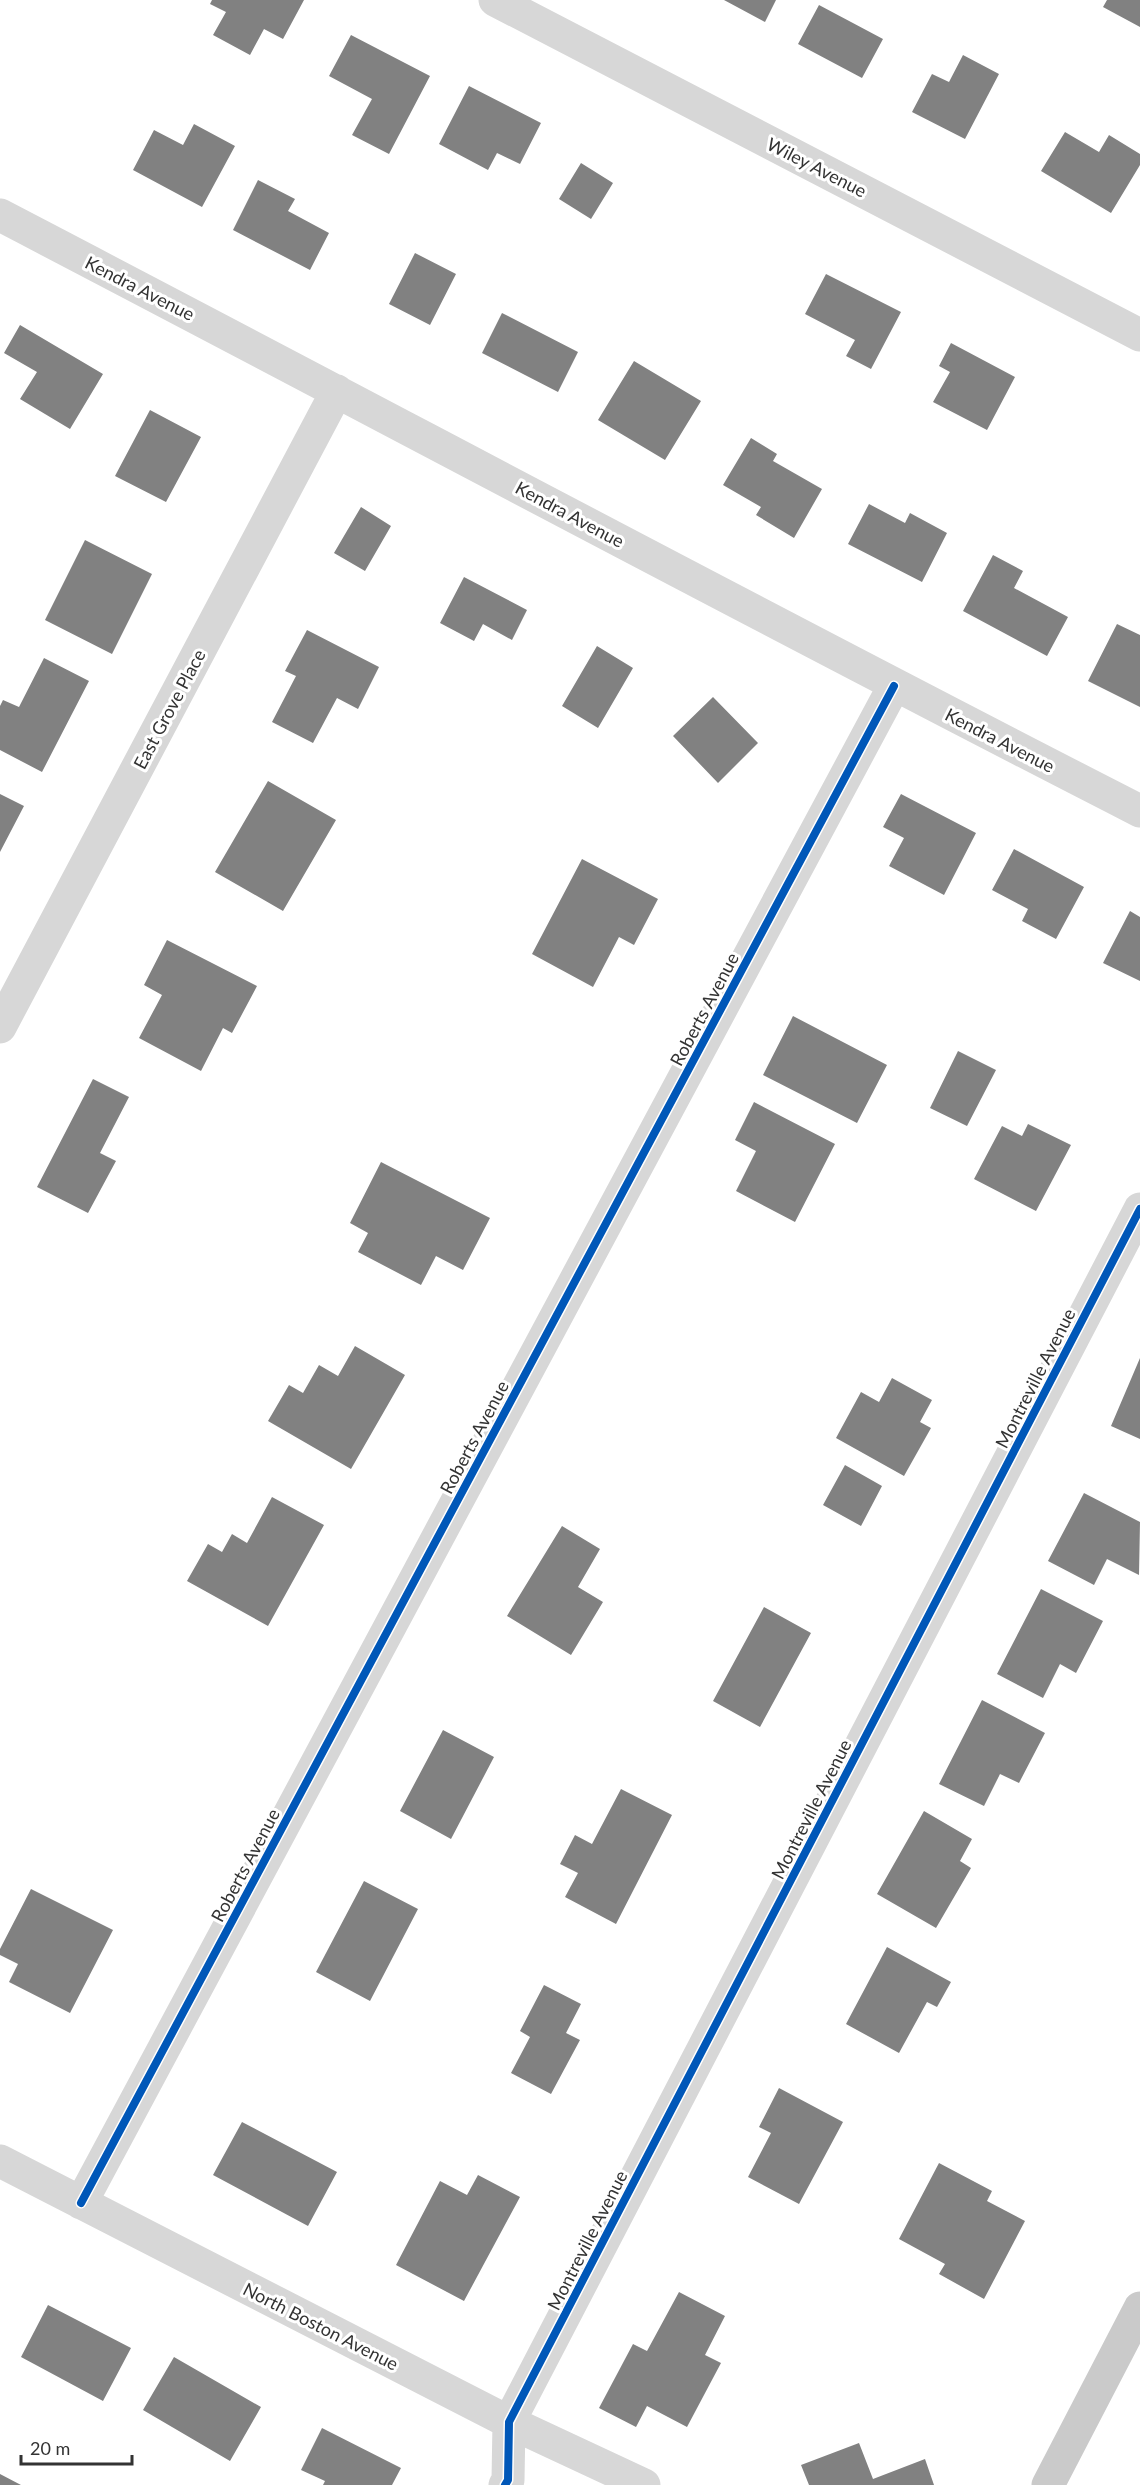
<svg xmlns="http://www.w3.org/2000/svg" width="1140" height="2485" viewBox="0 0 1140 2485" font-family="Lato,sans-serif">
<style>
.building{fill:#818181}
.lines{fill:none;stroke-linecap:round;stroke-linejoin:round}
.minor{stroke:#d7d7d7;stroke-width:33}
.major{stroke:#cacaca;stroke-width:33}
.cycleway-casing{stroke:#fff;stroke-width:11}
.cycleway{stroke:#0057b8;stroke-width:8}
.labels{text-anchor:middle;dominant-baseline:central;stroke-width:6;stroke-linejoin:round;paint-order:stroke}
.street-label{font-size:18px;fill:#333;stroke:#fff}
</style>
<rect width="100%" height="100%" fill="#fff"/>
<path class="building" d="M212,0H304L283,39L264,29L250,55L213,35L226,12L210,4Z
M724,0H776L765,22Z
M1107,0H1140V27L1103,7Z
M819,5L883,39L862,78L798,44Z
M351,35L430,76L389,154L352,135L372,99L329,76Z
M963,55L999,74L965,139L912,112L932,74L949,82Z
M469,86L541,123L520,164L497,153L488,170L439,144Z
M194,124L235,146L202,207L133,170L154,130L183,145Z
M1065,132L1099,152L1109,135L1140,154V165L1111,213L1041,171Z
M581,163L613,183L591,219L559,199Z
M258,180L295,199L288,211L329,233L310,270L233,230Z
M415,253L456,274L430,325L389,304Z
M826,274L901,312L871,369L846,356L855,340L805,314Z
M502,313L578,352L558,392L482,353Z
M20,325L103,374L70,429L20,399L37,372L4,353Z
M951,343L1015,377L987,430L933,402L950,372L939,366Z
M634,361L701,401L665,460L598,420Z
M150,410L201,437L166,502L115,476Z
M751,438L777,454L773,461L822,489L794,538L756,515L761,507L723,485Z
M869,504L905,523L910,513L947,533L922,582L848,544Z
M361,507L391,526L365,571L334,553Z
M85,540L152,574L112,654L45,620Z
M993,555L1023,571L1014,588L1068,617L1047,656L963,611Z
M464,577L527,610L512,640L483,624L474,641L440,623Z
M1117,624L1140,635V707L1088,681Z
M307,630L379,667L358,709L337,698L313,743L272,722L296,676L285,671Z
M597,646L633,668L598,728L562,706Z
M44,658L89,681L42,772L0,750V706L3,700L19,707Z
M713,697L758,743L718,783L673,736Z
M268,781L336,820L283,911L215,872Z
M0,794L24,806L0,852Z
M901,794L976,833L944,895L889,866L904,838L883,827Z
M1014,849L1084,887L1056,939L1022,921L1028,909L992,890Z
M582,859L658,899L634,945L619,937L593,987L532,954Z
M1130,911L1140,917V981L1103,963Z
M167,940L257,986L232,1033L223,1028L201,1071L139,1038L162,995L144,985Z
M793,1016L887,1065L857,1123L763,1075Z
M958,1051L996,1070L967,1126L930,1108Z
M93,1079L129,1097L100,1153L116,1161L88,1213L37,1187Z
M754,1102L835,1144L795,1222L736,1191L756,1151L735,1140Z
M1028,1124L1071,1145L1036,1211L974,1179L1002,1126L1022,1136Z
M381,1162L490,1218L463,1270L436,1256L421,1285L358,1252L368,1233L350,1223Z
M355,1346L405,1375L351,1469L268,1421L289,1385L303,1393L319,1365L338,1376Z
M1140,1358V1439L1111,1426Z
M892,1378L932,1400L920,1422L931,1428L904,1476L836,1438L861,1392L879,1402Z
M845,1465L882,1486L861,1526L823,1505Z
M1084,1493L1140,1522L1139,1575L1107,1559L1094,1585L1048,1561Z
M272,1497L324,1525L268,1626L187,1581L208,1544L222,1552L232,1534L247,1543Z
M562,1526L600,1549L578,1587L603,1602L571,1655L507,1616Z
M1041,1589L1103,1621L1076,1673L1060,1664L1043,1698L997,1674Z
M764,1607L811,1633L760,1727L713,1701Z
M982,1700L1045,1733L1019,1783L1000,1774L984,1806L939,1784Z
M443,1730L494,1757L451,1839L400,1811Z
M621,1789L672,1815L616,1924L565,1897L578,1873L560,1864L575,1835L592,1844Z
M924,1811L972,1839L960,1861L971,1868L936,1928L877,1894Z
M364,1881L418,1909L370,2001L316,1972Z
M31,1889L113,1930L70,2013L9,1982L18,1964L0,1955V1949Z
M887,1947L951,1982L937,2007L927,2002L899,2053L846,2024Z
M544,1985L581,2004L566,2033L580,2040L551,2094L511,2073L530,2037L520,2031Z
M779,2088L843,2122L799,2204L748,2177L771,2133L759,2127Z
M242,2122L337,2172L308,2226L213,2175Z
M939,2163L992,2191L987,2201L1025,2221L984,2299L939,2274L945,2264L899,2239Z
M478,2175L520,2197L464,2301L396,2265L440,2181L467,2195Z
M679,2292L725,2316L705,2355L721,2363L687,2427L647,2406L636,2427L599,2408L633,2344L647,2351Z
M48,2305L131,2348L103,2401L21,2357Z
M174,2357L261,2407L230,2461L143,2410Z
M322,2428L401,2468L392,2485H323L325,2481L301,2470Z
M859,2443L873,2479L925,2459L934,2485H809L801,2465Z
M0,2474L21,2485H0Z"/>
<g class="lines">
<path class="minor" d="M495,0L1140,335
M0,215C380,413 758,616 1140,811
M0,1027L337,391
M0,2161L509,2422L644,2485
M81,2203L894,686
M505,2485L508,2480L509,2422L1140,1209"/>
<path class="major" d="M1048,2485L1140,2308"/>
<g class="cycleway-casing">
<path id="cycleway" d="M81,2203L894,686
M505,2485L508,2480L509,2422L1140,1209"/>
</g>
<use href="#cycleway" class="cycleway"/>
</g>
<g class="labels">
<g class="street-label">
<text transform="translate(817 167) rotate(27)">Wiley Avenue</text>
<text transform="translate(140 288) rotate(27)">Kendra Avenue</text>
<text transform="translate(570 514) rotate(28)">Kendra Avenue</text>
<text transform="translate(169 709) rotate(-62)">East Grove Place</text>
<text transform="translate(1000 740) rotate(27)">Kendra Avenue</text>
<text transform="translate(704 1009) rotate(-62)">Roberts Avenue</text>
<text transform="translate(1035 1378) rotate(-63)">Montreville Avenue</text>
<text transform="translate(474 1437) rotate(-62)">Roberts Avenue</text>
<text transform="translate(811 1809) rotate(-63)">Montreville Avenue</text>
<text transform="translate(245 1865) rotate(-62)">Roberts Avenue</text>
<text transform="translate(587 2240) rotate(-63)">Montreville Avenue</text>
<text transform="translate(321 2326) rotate(27)">North Boston Avenue</text>
</g>
</g>
<path d="M21 2455v9h111v-9" fill="none" stroke="#333333" stroke-width="3"/>
<text x="30" y="2455" font-size="18" fill="#333333" stroke="#ffffff" stroke-width="4.5" paint-order="stroke">20 m</text>
</svg>
